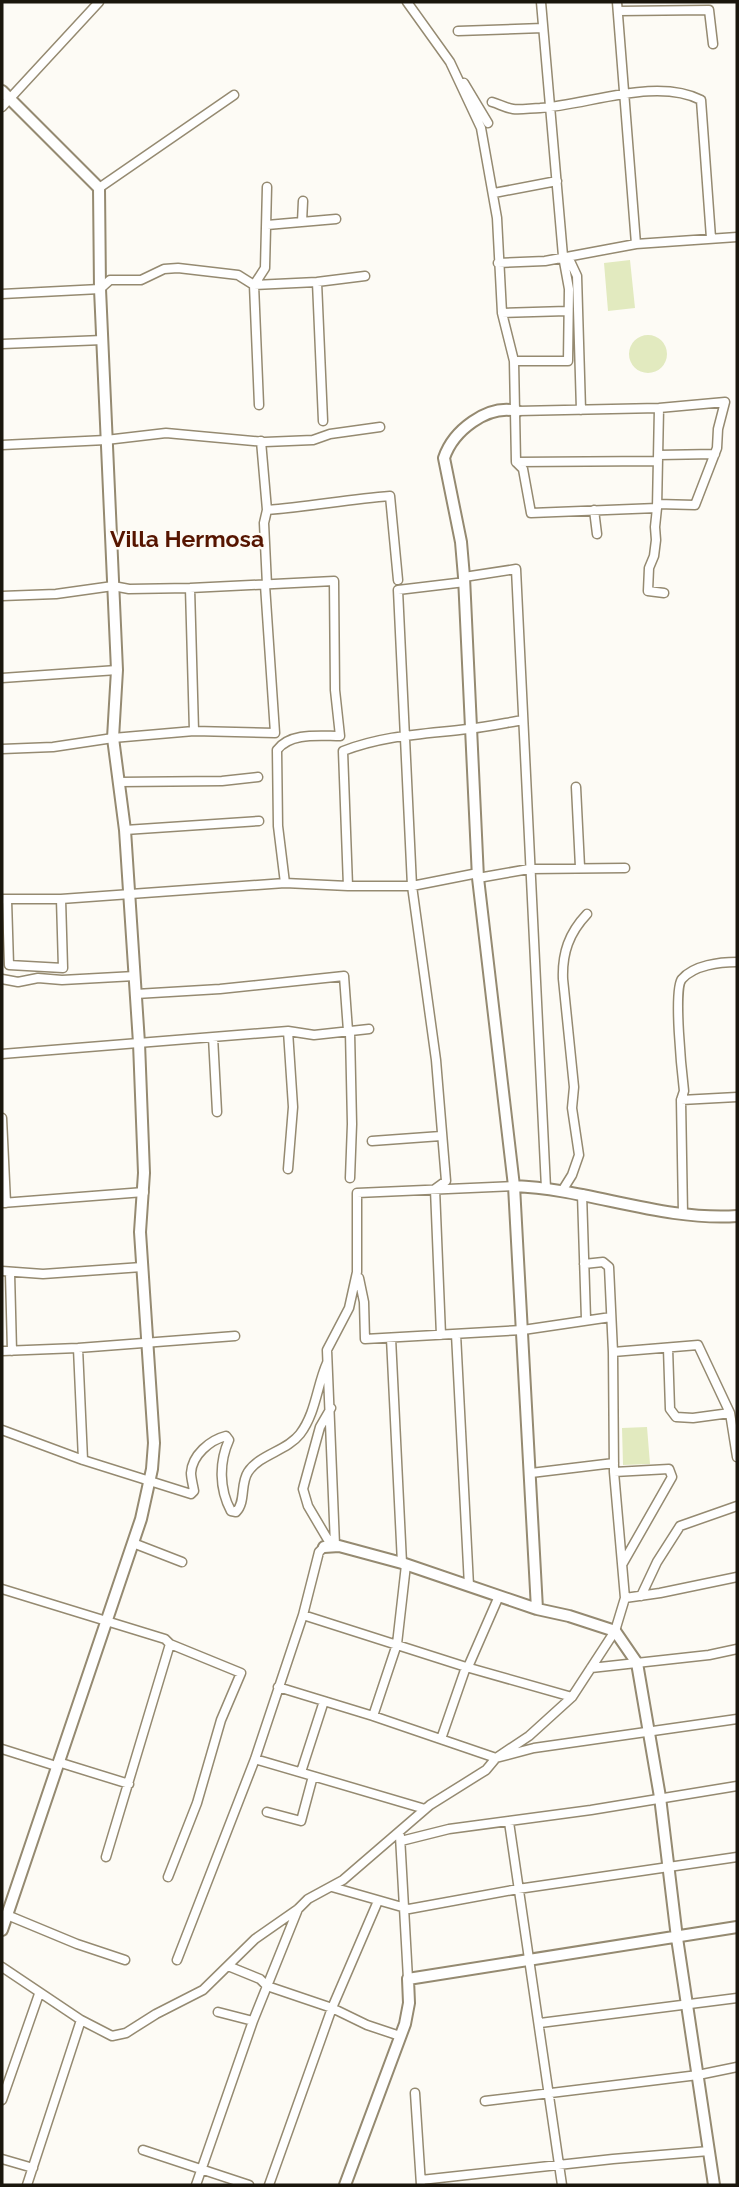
<svg xmlns="http://www.w3.org/2000/svg" width="739" height="2187" viewBox="0 0 739 2187" font-family="Raleway,sans-serif">
<style>
.green{fill:#e2eabf}
.lines{fill:none;stroke-linecap:round;stroke-linejoin:round}
.minor-casing{stroke:#958a71;stroke-width:11}
.tertiary-casing{stroke:#958a71;stroke-width:14}
.minor{stroke:#fff;stroke-width:8}
.tertiary{stroke:#fff;stroke-width:10}
.labels{text-anchor:middle;dominant-baseline:central;stroke-width:5;stroke-linejoin:round;paint-order:stroke}
.neighbourhood-label{font-size:23px;font-weight:bold;fill:#561500;stroke:#fdfbf5}
</style>
<rect width="100%" height="100%" fill="#fdfbf5"/>
<path class="green" d="M630,260L635,308L608,311L604,263Z
M629 354a19 19 0 1 1 38 0a19 19 0 1 1-38 0Z
M647,1427L650,1464L623,1465L622,1428Z"/>
<g class="lines">
<g class="minor-casing">
<path id="minor" d="M407,2L450,62L481,128L497,218L502,313L514,361L516,462L523,469L531,513L657,508
M541,2L563,256L570,261L577,276L581,410
M617,2L636,244
M618,11L709,10L713,44
M458,31L543,28
M464,83L488,123
M492,102C499,104 506,108 513,109C521,110 532,108 540,108C588,105 656,77 701,100L711,238
M2,107L99,2
M99,188L234,95
M494,193L557,181
M302,222L303,201
M267,225L336,219
M498,263L545,261L636,244L737,237
M317,282L323,421
M2,294L100,289L110,280H141L164,269L178,268L238,275L254,285L317,282L365,276
M502,313L567,311
M2,344L103,340
M514,361H568L569,289L563,256
M259,405L254,285L265,268L267,187
M659,408L657,508L655,527L656,540L654,556L649,568L648,591L664,593
M517,411L659,408L725,402L718,429L717,448L695,505L657,504
M261,441L267,510L264,523L267,585
M2,445L106,440L166,433L265,442L313,440L330,434L380,427
M658,455L715,454
M516,462L658,461
M267,510C308,507 349,499 390,496L398,580
M594,510L597,534
M464,577L516,569L546,1188
M190,588L194,731
M2,596L56,594L113,586L129,589L190,588L334,581L335,690L340,736C320,736 290,732 277,750L278,826L285,883
M2,678L117,670
M2,749L53,747L113,738L194,731L275,733L265,585
M119,782L222,781L258,777
M576,787L580,867
M125,830L259,821
M478,878L529,869L625,868
M348,886L343,751C384,735 425,734 468,729C487,727 505,723 523,720
M2,899H61L285,883L348,886H412L478,873
M7,900L9,965L63,968L61,899
M2,979L18,982L38,978L62,980L135,976
M136,994L220,989L344,976L348,1031
M288,1031L293,1107L288,1169
M213,1037L217,1112
M2,1054L288,1031L314,1035L369,1029
M681,1100L737,1097
M2,1118L6,1203
M372,1141L441,1136
M350,1178L352,1124L350,1032
M562,1191L572,1175L579,1155L572,1108L574,1087L563,979C562,953 569,933 587,914
M582,1194L586,1319
M2,1203L144,1192
M683,1214L681,1100L684,1091C682,1074 673,988 682,979C694,965 720,962 737,962
M2,1271L43,1274L142,1267
M10,1273L12,1351
M359,1278L364,1302L365,1339L523,1330L611,1317
M456,1334L469,1586
M441,1335L435,1189L446,1181L436,1060L412,886L398,590L465,582
M391,1338L402,1563
M78,1348L83,1460
M668,1348L670,1409L676,1417L693,1418L730,1413
M2,1351L78,1348L235,1336
M613,1352L698,1345L730,1413L737,1457
M331,1408L320,1427L303,1489L308,1506L331,1545
M2,1430L83,1460L191,1494L194,1491C193,1485 191,1478 191,1473C192,1455 210,1440 226,1436L229,1440C219,1462 219,1489 231,1511L236,1512C246,1502 240,1484 248,1472C260,1454 287,1451 300,1434C316,1413 317,1385 327,1363
M614,1472L669,1469L672,1477L623,1563
M531,1473L614,1463
M133,1543L182,1562
M335,1545L327,1350L349,1308L357,1272V1193L514,1186
M2,1589L165,1639L170,1644L241,1673L221,1720L197,1803L168,1877
M641,1596L657,1562L680,1526L737,1506
M625,1598L660,1593L737,1577
M303,1615L466,1667L572,1697
M468,1667L499,1596
M591,1668L709,1655L737,1649
M278,1687L373,1716L496,1758L534,1748L737,1719
M373,1716L397,1644L406,1565
M441,1739L466,1667
M2,1749L56,1766
M255,1759L425,1809
M58,1762L129,1784
M301,1772L324,1701
M267,1812L301,1821L313,1776
M509,1822L562,2185
M400,1836L408,1979
M401,1841L449,1829L591,1810L737,1786
M106,1857L170,1644
M332,1887L409,1909L518,1889L737,1857
M7,1915L77,1944L125,1960
M177,1960L255,1759L303,1615L319,1552L324,1547
M228,1966L260,1979L267,1986L332,2008L367,2025L400,2036
M2,1967L81,2020L112,2036L126,2033L156,2014L203,1990L255,1939L298,1909L308,1899L343,1880L430,1805L486,1770L496,1758L529,1736L572,1697L615,1631L625,1598L614,1472L613,1352L609,1267L603,1262L584,1264
M218,2012L253,2021
M540,2023L737,1998
M415,2093L421,2185
M2,2100L39,1994
M485,2101L698,2075L737,2067
M143,2150L249,2185
M2,2159L33,2168
M421,2180L613,2159L709,2151
M27,2185L81,2020
M196,2185L253,2021L298,1909
M269,2185L332,2008L378,1901"/>
</g>
<g class="tertiary-casing">
<path id="tertiary" d="M2,91L99,188L100,289L117,670L113,738L125,830L139,1043L144,1173L140,1232L154,1443L152,1469L141,1519L2,1930
M517,411C487,404 453,431 444,458L461,542L464,577L478,878L514,1186L537,1609
M514,1186C589,1189 661,1221 737,1216
M324,1547L339,1546L402,1563L537,1609L569,1616L615,1631L637,1663L660,1797L677,1938L714,2185
M345,2185L405,2024L409,2003L408,1979L737,1927"/>
</g>
<use href="#minor" class="minor"/>
<use href="#tertiary" class="tertiary"/>
</g>
<g class="labels">
<g class="neighbourhood-label">
<text x="187" y="538">Villa Hermosa</text>
</g>
</g>
<rect width="739" height="2187" fill="none" stroke="#1a160c" stroke-width="7"/>
</svg>
